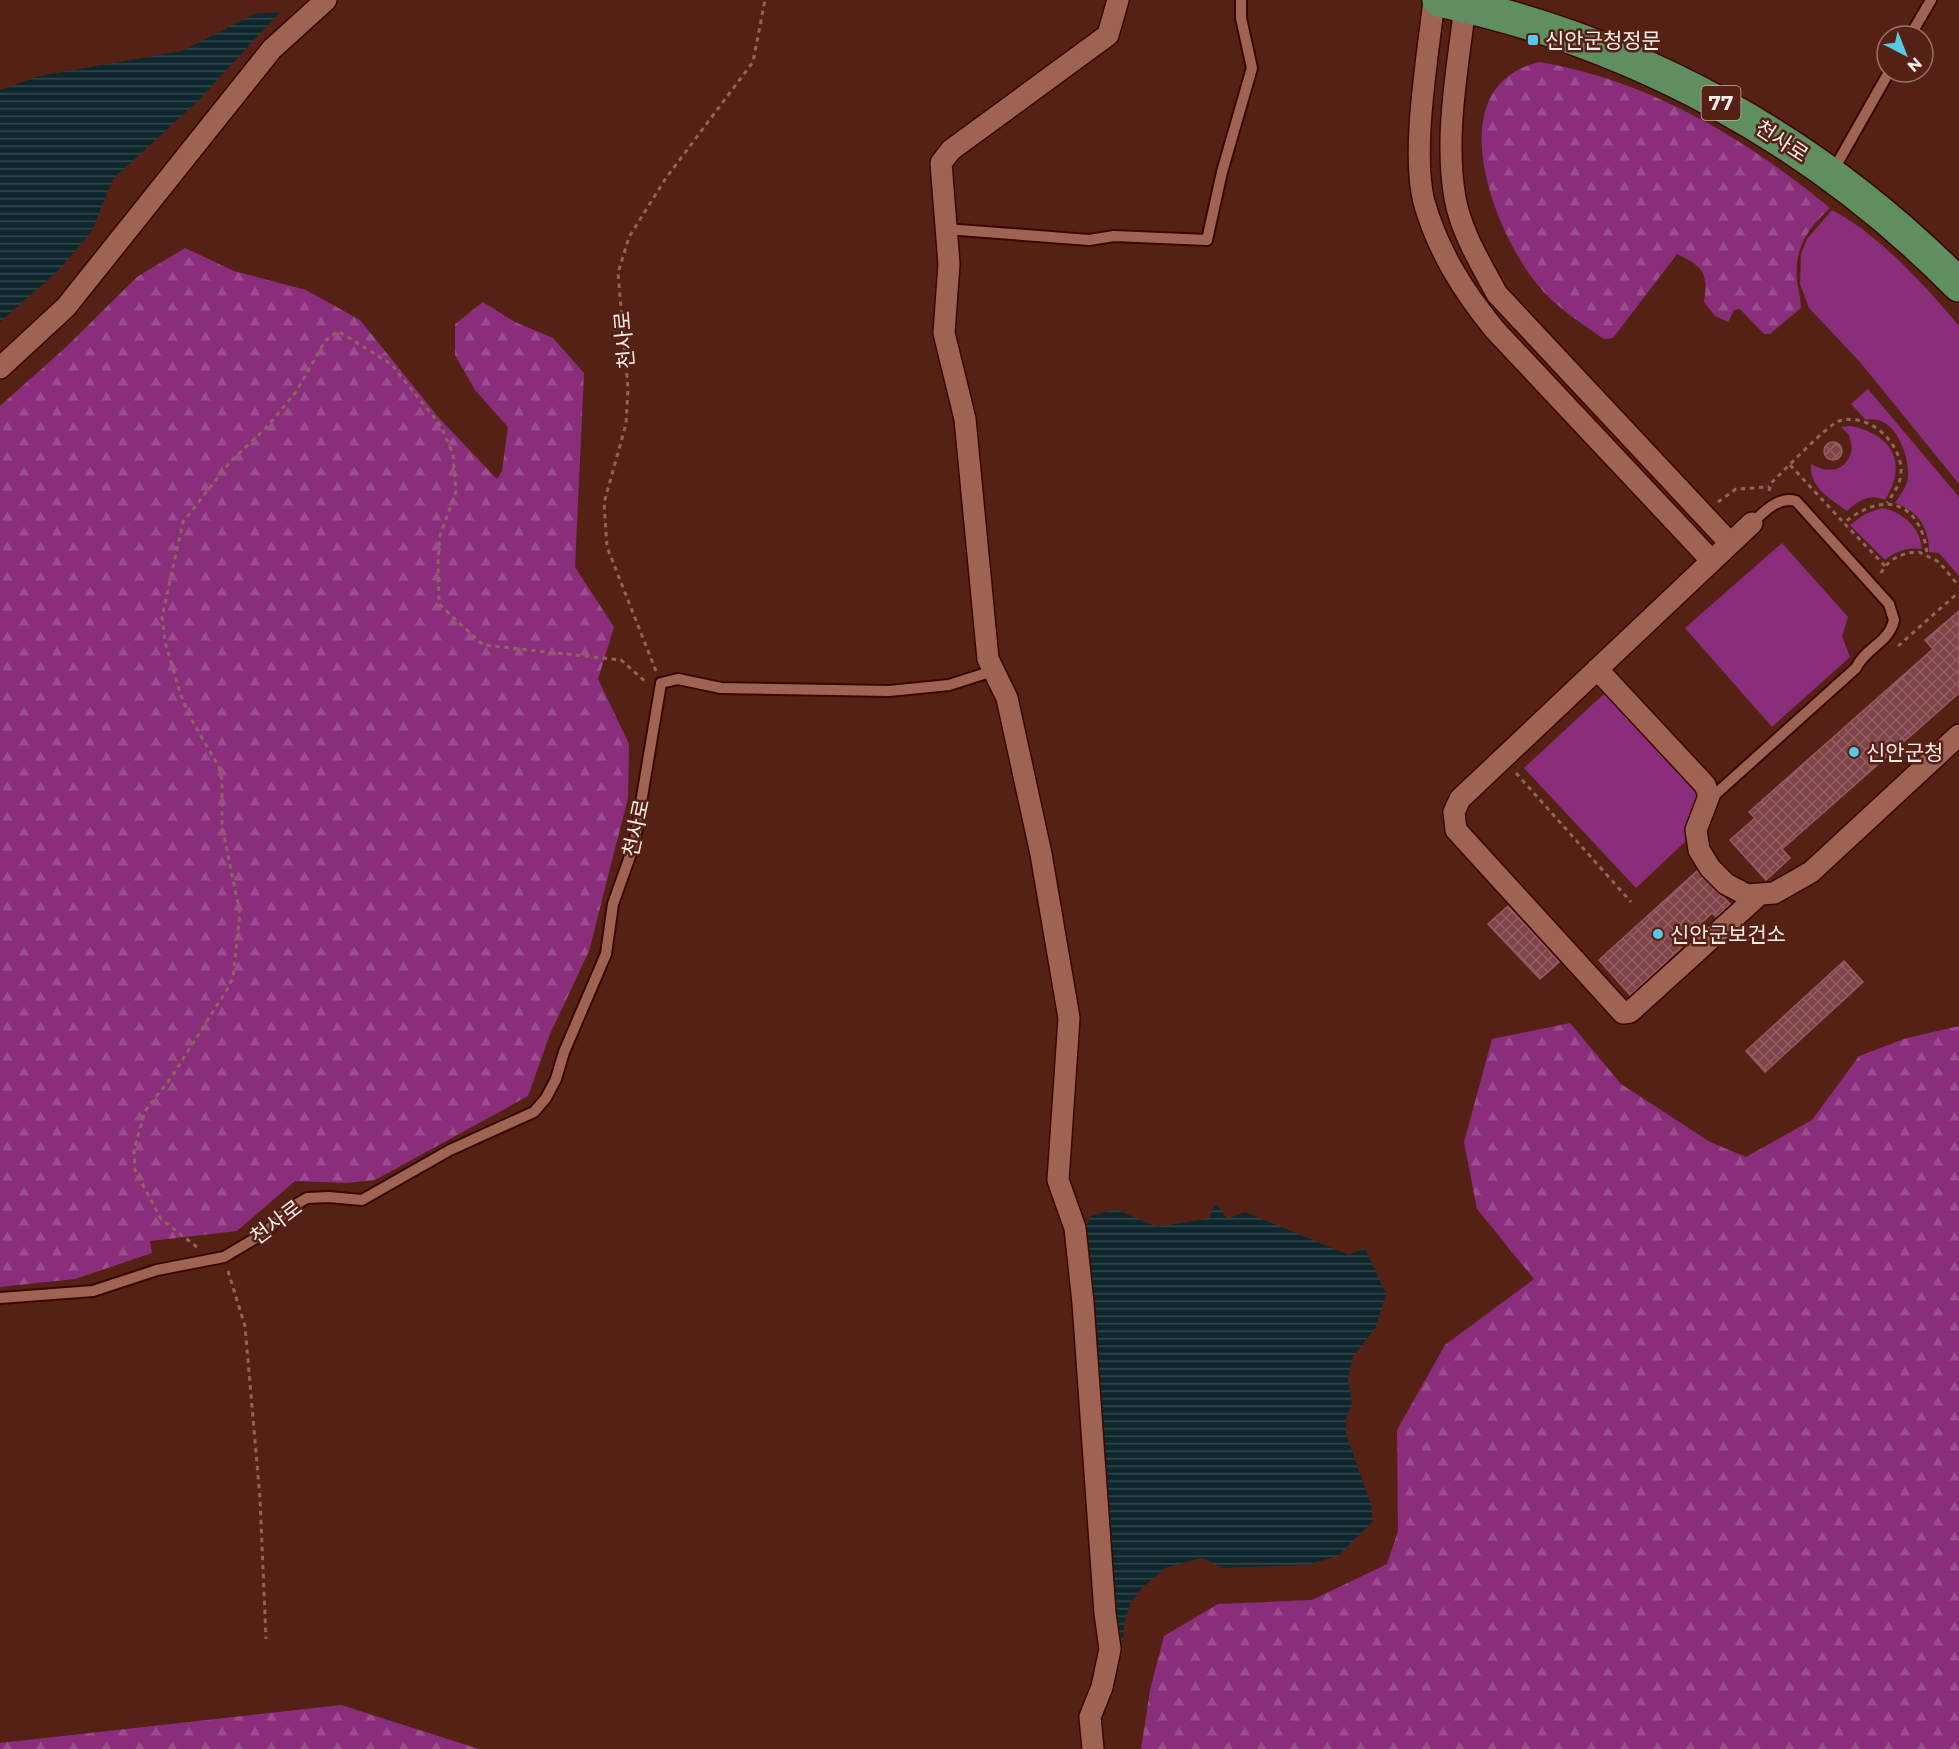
<svg xmlns="http://www.w3.org/2000/svg" width="1959" height="1749" viewBox="0 0 1959 1749" font-family="Montserrat,'Noto Sans KR',sans-serif">
<style>
.green{fill:#8a2e7b}
.forest{fill:url(#forest-firs)}
.water{fill:url(#water-rules)}
.building{fill:url(#building-cross-hatch);stroke:#985a5f;stroke-width:1.5}
.lines{fill:none;stroke-linecap:round;stroke-linejoin:round}
.lane-casing{stroke:#390600;stroke-width:14}
.street-casing{stroke:#390600;stroke-width:24}
.primary-casing{stroke:#390600;stroke-width:36}
.path{stroke:#8e655c;stroke-width:3;stroke-dasharray:4.5 4.5;stroke-linecap:butt}
.lane{stroke:#9f6354;stroke-width:10}
.street{stroke:#9f6354;stroke-width:21}
.primary{stroke:#5f8e61;stroke-width:33}
.poi-dot{fill:#57c9e2;stroke:#562115;stroke-width:2}
.labels{text-anchor:middle;dominant-baseline:central;stroke-width:5;stroke-linejoin:round;paint-order:stroke}
.shield{fill:#562115;stroke:#cab0aa;stroke-width:1.5}
.shield-label{font-size:20px;font-weight:bold;fill:#fcedea}
.poi-label{font-size:21px;fill:#fcedea;stroke:#562115;text-anchor:start}
.street-label{font-size:21px;fill:#fcedea;stroke:#562115}
</style>
<defs>
<pattern id="forest-firs" width="22" height="20" patternUnits="userSpaceOnUse" patternTransform="scale(1.5)"><rect width="22" height="20" fill="#8a2e7b"/><path d="M5 1l3.5 6h-7zM16 11l3.5 6h-7z" fill="#9b4d8e"/></pattern>
<pattern id="water-rules" width="6" height="5" patternUnits="userSpaceOnUse" patternTransform="scale(1.5)"><rect width="6" height="5" fill="#0e272d"/><path d="M0 2.5h6" fill="none" stroke="#32474c"/></pattern>
<pattern id="building-cross-hatch" width="8" height="8" patternUnits="userSpaceOnUse" patternTransform="scale(1.5)"><rect width="8" height="8" fill="#7f4449"/><path d="M0 0l8 8M0 8l8-8" fill="none" stroke="#925f63"/></pattern>
</defs>
<rect width="100%" height="100%" fill="#562115"/>
<path class="green" d="M1832,210C1877,233 1927,287 1959,326V484L1860,362L1809,308L1800,284L1801,254L1807,239Z
M1868,389L1959,497V576L1939,553L1929,552C1929,527 1918,511 1895,503C1900,495 1907,487 1908,478C1910,455 1894,413 1866,420L1851,404Z
M1851,426C1893,435 1908,463 1885,500C1870,493 1858,501 1847,511C1831,499 1809,488 1811,464C1829,475 1849,471 1852,447L1849,435L1841,427Z
M1882,508C1903,512 1920,527 1922,549C1908,547 1896,551 1885,560L1850,525L1865,514Z
M1782,543L1848,617L1842,636L1850,657L1772,727L1685,628Z
M1606,692L1699,792L1688,839L1636,888L1524,768Z"/>
<path class="forest" d="M1540,62C1650,81 1745,138 1830,208C1807,229 1794,248 1797,281C1798,290 1801,299 1801,308L1770,334H1764L1740,309L1734,310L1728,322L1715,316L1704,302C1709,272 1702,266 1677,254L1613,338L1604,339C1581,323 1554,306 1537,284C1493,230 1437,85 1540,62Z
M185,248L234,271L306,290L360,320L439,418L497,479L502,471L508,427L475,390L455,355V324L483,302L515,322L553,338L584,373L575,567L614,627L598,679L629,744L628,798L589,951L550,1034L528,1096L375,1180L346,1183L295,1181L237,1231L150,1241L152,1253L75,1279L0,1287V406L65,348L137,277Z
M1570,1023L1621,1084L1710,1142L1746,1157L1812,1120L1859,1056L1907,1038L1959,1026V1749H1141L1150,1690L1164,1636L1218,1604L1312,1600L1387,1564L1398,1531L1397,1430L1445,1345L1534,1279L1477,1209L1464,1142L1492,1039Z
M341,1705L479,1749H0V1743Z"/>
<path class="water" d="M280,12L199,100L113,179L92,231L59,270L0,322V90L39,76L182,51L254,14Z
M1216,1203L1227,1219L1245,1212L1349,1255L1365,1248L1386,1294L1375,1329L1353,1356L1348,1379L1352,1404L1346,1419V1434L1371,1504L1373,1521L1338,1556L1307,1565L1223,1568L1202,1558L1165,1568L1142,1588L1131,1602L1124,1623L1123,1644L1114,1613L1083,1231L1091,1216L1115,1209L1157,1227L1209,1218Z"/>
<path class="building" d="M1824 451a9 9 0 1 1 18 0a9 9 0 1 1-18 0Z
M1959,611V693L1782,849L1790,858L1766,880L1730,840L1755,818L1749,812L1933,649L1925,640Z
M1697,871L1730,904L1716,917L1712,913L1679,944L1682,947L1630,995L1599,960Z
M1508,906L1559,962L1540,979L1488,924Z
M1844,961L1863,982L1765,1072L1746,1051Z"/>
<g class="lines">
<g class="lane-casing">
<path id="lane" d="M1910,36L1931,0
M1833,171L1889,72
M946,229L1089,240L1114,236L1207,240L1222,172L1252,68L1241,18V0
M1709,800L1856,668C1865,648 1889,643 1894,620L1889,604L1796,501C1778,496 1764,512 1752,523
M0,1298L93,1291L157,1270L224,1257L266,1232L288,1209L307,1198L329,1197L362,1200L450,1150L534,1112L546,1098L556,1079L564,1052L606,954L613,904L634,845L661,683L678,679L721,688L889,691L949,685L993,671"/>
</g>
<g class="street-casing">
<path id="street" d="M1434,0C1428,55 1411,151 1424,202C1438,251 1463,291 1495,330L1712,561
M1465,5C1458,68 1444,135 1455,198C1461,232 1481,264 1497,294L1730,543
M0,368L66,307L272,49L326,0
M1752,523L1460,799L1454,812L1456,830L1623,1013L1630,1012L1760,894
M1597,669L1705,785L1709,796L1696,830L1699,850L1710,868L1726,884L1747,895L1774,893L1811,872L1959,735
M1093,1749L1090,1717L1102,1687L1110,1649L1105,1613L1083,1303L1075,1228L1058,1180L1069,1018L1041,854L1007,698L988,659L965,419L944,333L949,264L941,163L951,150L1108,35L1118,0"/>
</g>
<g class="primary-casing">
<path id="primary" d="M1439,0C1638,42 1817,141 1959,285"/>
</g>
<path class="path" d="M1790,465L1844,523
M1769,491L1771,483C1783,472 1827,425 1839,421C1870,412 1903,444 1901,474C1900,485 1893,494 1887,503
M1718,502L1736,489L1769,487
M1885,566L1844,523C1883,490 1921,501 1927,554
M1881,573C1888,559 1903,552 1919,552L1939,562L1959,586
M1898,646L1959,592
M656,671L607,547L604,503L626,424L628,388L618,273L629,237L666,178L753,62L765,0
M1516,773L1631,902
M197,1247L161,1219L135,1170L134,1150L145,1111L171,1078L228,988L233,977L240,913L222,826V781L219,767L190,717L180,693L165,642L162,617L183,522L230,462L266,428L296,392L325,341L338,331L391,364L441,426L453,454L456,492L440,535L438,563L439,604L483,645L621,660L647,683
M228,1271L245,1326L260,1498L266,1639"/>
<use href="#lane" class="lane"/>
<use href="#street" class="street"/>
<use href="#primary" class="primary"/>
</g>
<g class="poi-dot">
<rect x="1527" y="34" width="12" height="12" rx="3"/>
<circle cx="1854" cy="752" r="6"/>
<circle cx="1658" cy="934" r="6"/>
</g>
<g class="labels">
<rect class="shield" x="1701.5" y="86" width="39" height="34" rx="4.5"/>
<g class="shield-label">
<text x="1721" y="103">77</text>
</g>
<g class="poi-label">
<text x="1545" y="40">신안군청정문</text>
<text x="1866" y="752">신안군청</text>
<text x="1670" y="934">신안군보건소</text>
</g>
<g class="street-label">
<text transform="translate(1782 141) rotate(33)">천사로</text>
<text transform="translate(624 340) rotate(-95)">천사로</text>
<text transform="translate(636 828) rotate(-78)">천사로</text>
<text transform="translate(276 1222) rotate(-37)">천사로</text>
</g>
</g>
<g transform="translate(1905 54) rotate(138)"><circle r="28" fill="#562115" stroke="#98736a" stroke-width="1.5"/>
<path d="M0-4.5L10 22L0 15L-10 22Z" fill="#57c9e2"/>
<text y="-9" font-size="16" font-weight="bold" text-anchor="middle" fill="#fcedea">N</text>
</g>
</svg>
